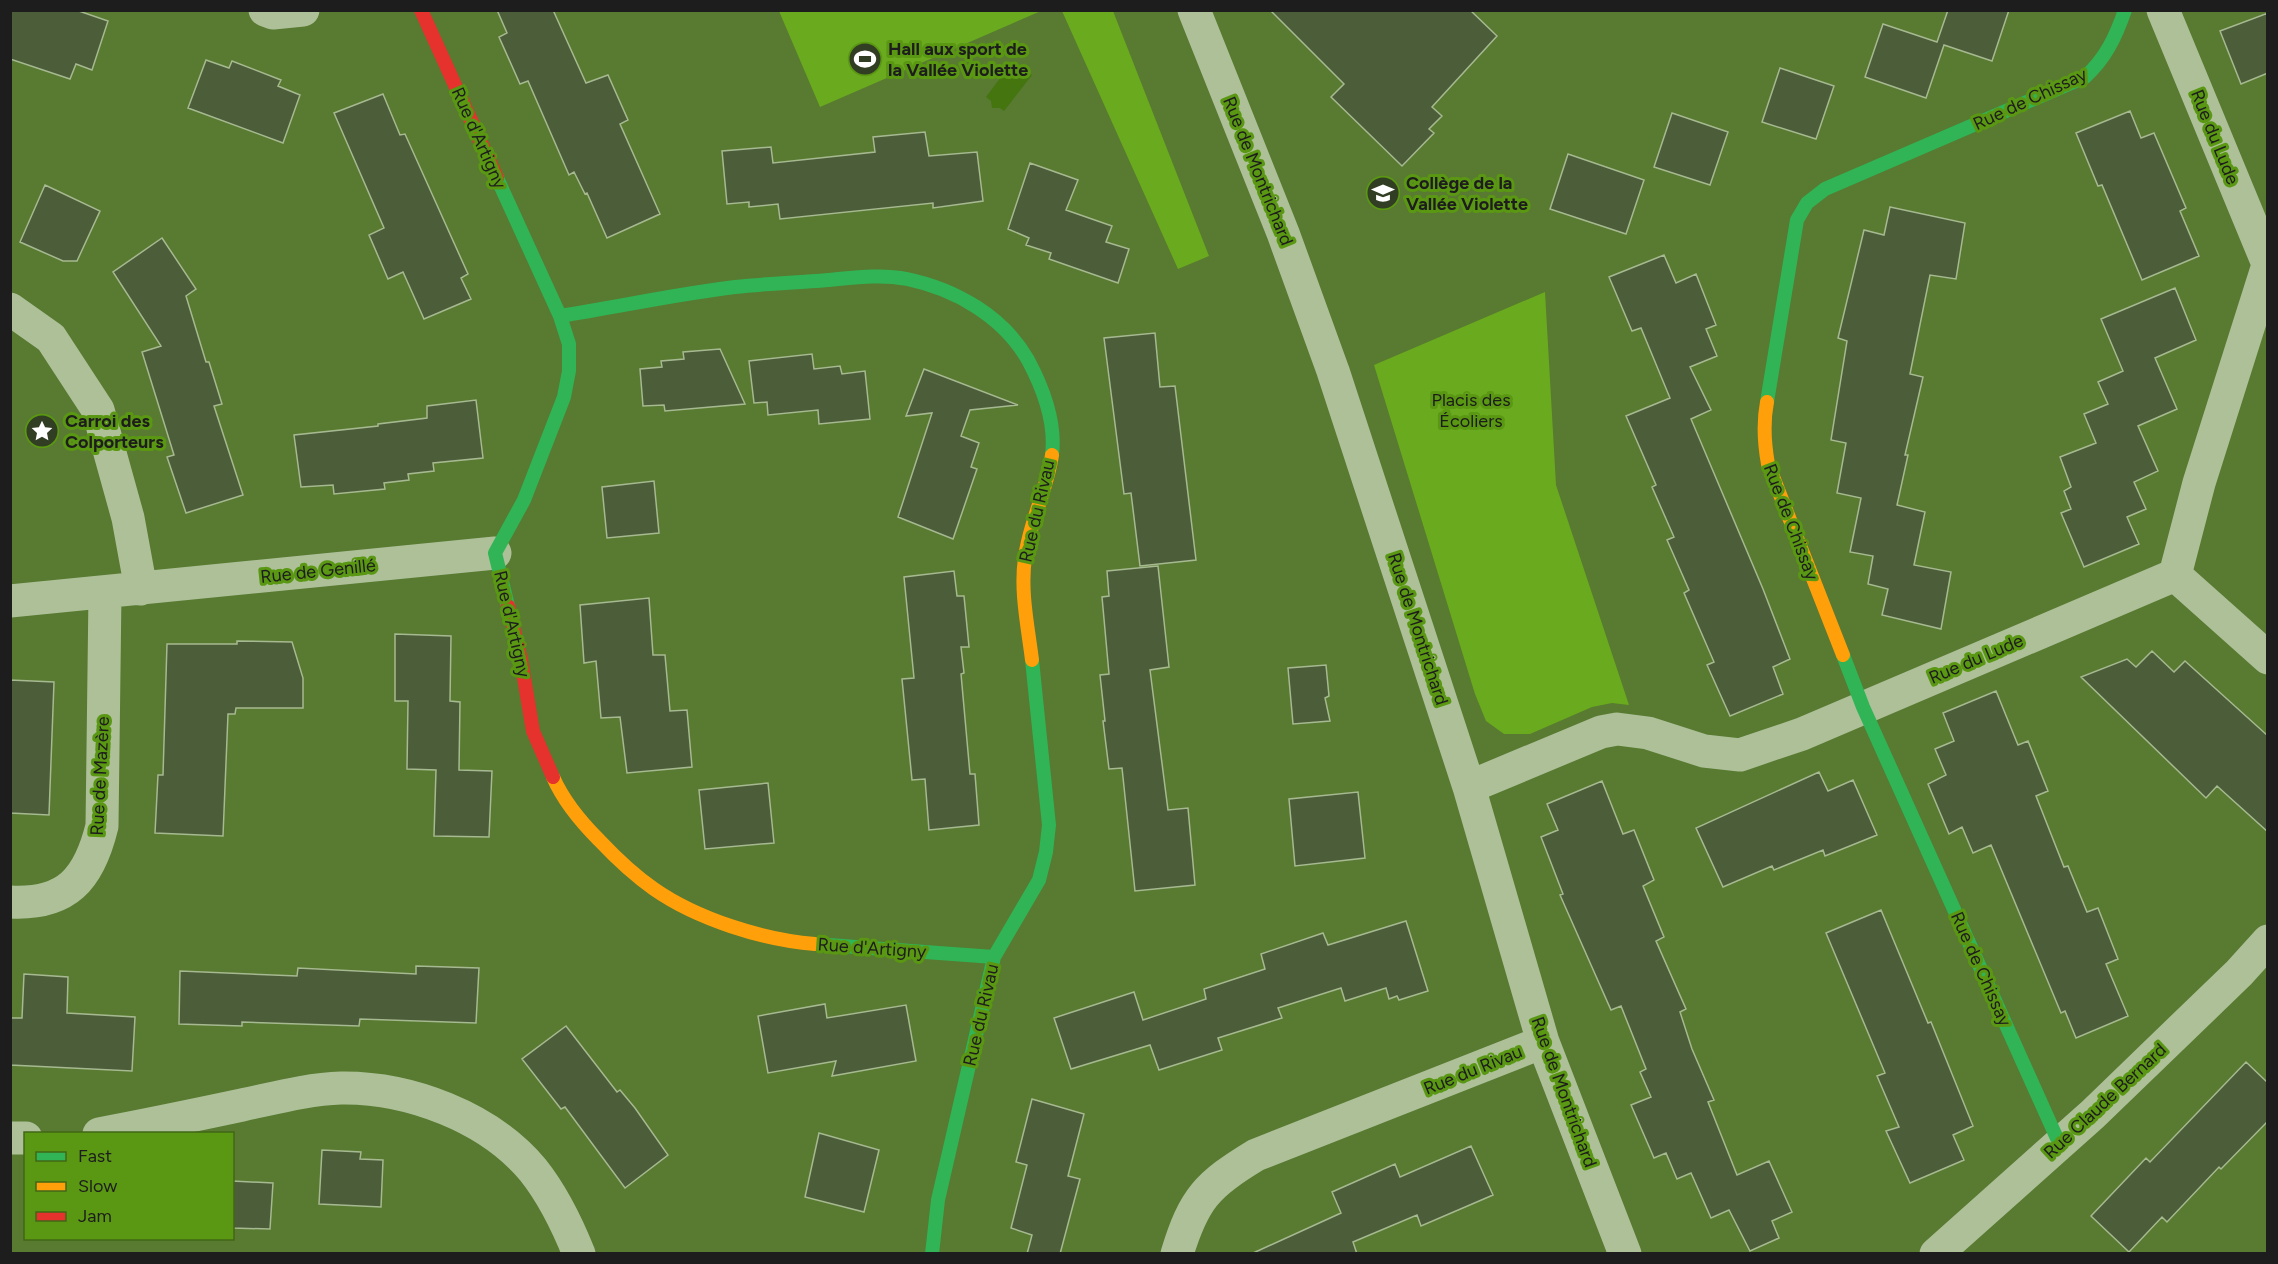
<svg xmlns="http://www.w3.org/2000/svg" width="2278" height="1264" viewBox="0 0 2278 1264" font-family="Figtree,sans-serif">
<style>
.green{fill:#6aaa1e}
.water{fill:#44750f}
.building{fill:#4c5d3a;stroke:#a6b990;stroke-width:1.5}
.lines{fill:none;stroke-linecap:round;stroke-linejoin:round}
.street{stroke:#adc098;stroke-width:33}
.fast{stroke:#30b455;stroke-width:14}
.slow{stroke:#ff9f0a;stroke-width:14}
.jam{stroke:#e5322d;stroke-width:14}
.labels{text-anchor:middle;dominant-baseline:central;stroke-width:6;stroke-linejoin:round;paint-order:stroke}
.poi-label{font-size:18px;font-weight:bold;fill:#1d1d1d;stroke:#5a9813;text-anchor:start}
.street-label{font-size:18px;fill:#1d1d1d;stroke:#5a9813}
.park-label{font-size:18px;fill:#1c1d1a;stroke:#5a9813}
</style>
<rect width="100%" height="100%" fill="#587a31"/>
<path class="green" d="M779,11H1041L820,107Z
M1062,11H1113L1209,256L1178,269Z
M1545,292L1556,485L1629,705L1612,703L1592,707L1530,734H1504L1486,721L1475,694L1374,365Z"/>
<path class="water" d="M1013,61L1032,75L1004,111L1000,108H992L991,101L986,97Z"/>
<path class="building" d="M10,10H76L108,21L92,70L76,64L70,79L10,59Z
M497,10H553L586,83L608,75L628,120L620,124L660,214L607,238L587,193L585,194L574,172L569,175L528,81L520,84L499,37L507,33Z
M1270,10H1470L1497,36L1432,107L1442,116L1429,129L1434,133L1402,166L1331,97L1344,84Z
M1948,10H2009L1992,61L1944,45L1926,98L1865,77L1883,24L1937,42Z
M2268,13V73L2241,84L2220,31Z
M206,60L229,68L232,61L281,80L278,86L300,95L283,143L188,108Z
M1780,68L1834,86L1816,139L1762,122Z
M383,94L400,135L405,134L468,274L461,278L471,299L424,319L403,272L388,279L369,235L384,228L334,113Z
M2130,111L2141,138L2154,133L2186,208L2180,211L2199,256L2142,280L2102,185L2098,186L2076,133Z
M1672,113L1728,132L1710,185L1654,167Z
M925,132L929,156L977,152L983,201L933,208V203L780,219L778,204L749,207V202L727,204L722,151L771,147L773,163L875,152L873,137Z
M1568,154L1644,180L1626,234L1550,209Z
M1030,163L1078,180L1066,210L1112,226L1106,242L1129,249L1118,283L1049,259L1051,253L1026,245L1029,238L1008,229Z
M45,185L100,211L77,261H63L20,242Z
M1890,207L1965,223L1956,279L1930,275L1910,374L1923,377L1905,455H1908L1897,505L1925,512L1914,565L1951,572L1941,629L1882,615L1888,589L1868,584L1873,556L1850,552L1861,498L1837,493L1846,443L1831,440L1847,341L1838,338L1864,230L1884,235Z
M162,238L196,289L186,296L206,362H209L222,404L214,406L243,495L186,513L167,457L174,455L142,352L161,346L113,272Z
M1664,255L1676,283L1696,274L1716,325L1706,329L1717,356L1690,367L1711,410L1691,419L1763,589L1790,659L1773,667L1783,694L1730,716L1707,665L1714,662L1684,593L1689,590L1667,540L1674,537L1652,487L1656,485L1626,416L1670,398L1641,328L1632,331L1609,277Z
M2175,288L2196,340L2155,358L2177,409L2138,426L2158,471L2134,482L2146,509L2127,517L2139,544L2084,567L2061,513L2071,509L2064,491L2071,487L2060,457L2096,443L2084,414L2108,404L2098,382L2123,371L2101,319Z
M1155,333L1160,387L1175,386L1196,560L1140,566L1131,493L1124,494L1104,338Z
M720,349L745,404L665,411L664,405L643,406L640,369L662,367L661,361L684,359L683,352Z
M812,354L814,369L840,366L842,374L865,371L870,419L819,424L818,410L768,415L767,402L754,403L749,361Z
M924,369L1018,405L970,410L961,436L979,443L971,467L977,469L953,539L898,517L932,413L906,416Z
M476,400L483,458L433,463L434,471L408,474L409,480L384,483L385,489L334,494L333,485L301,487L294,435L378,426V424L427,418V406Z
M654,481L659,533L607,538L602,487Z
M1158,566L1169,667L1150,670L1168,810L1188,808L1195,885L1135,891L1122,768L1109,769L1103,721H1105L1100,675L1109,674L1102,597L1109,596L1107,571Z
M954,571L957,596H964L969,647H961L964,673L961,674L970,774H975L979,825L929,830L925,779L912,780L902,679L914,678L904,577Z
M649,598L653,655H665L670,711L687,710L692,767L627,773L620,717L601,718L596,661L584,663L580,605Z
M395,634L451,636L450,701L460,702L459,770L492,771L489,837L434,836L436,770L407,769L408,701H395Z
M237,641L292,642L303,678V708H236L235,714H228L223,836L155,833L158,775H163L167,644H237Z
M2152,651L2174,672L2185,661L2268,736V832L2217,786L2206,798L2081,677L2127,659L2136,667Z
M1326,665L1329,696L1325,698L1330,721L1293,724L1288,668Z
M10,680L54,682L49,815L10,813Z
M1996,691L2018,745L2028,741L2048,791L2036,796L2064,867L2068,866L2087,912L2098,908L2118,959L2106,964L2128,1016L2076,1038L2065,1011L2061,1013L1991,845L1973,853L1962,827L1949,834L1928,784L1946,775L1935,749L1954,741L1943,713Z
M1819,772L1828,791L1853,780L1877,835L1825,856L1823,850L1774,870L1772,866L1723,887L1696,828Z
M1602,781L1623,834L1634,830L1654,880L1643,886L1664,937L1656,941L1686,1009L1680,1012L1692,1049L1714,1100L1708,1102L1737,1175L1769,1161L1792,1212L1772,1221L1779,1238L1750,1251L1729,1210L1711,1218L1691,1173L1677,1179L1666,1153L1654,1158L1631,1105L1651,1097L1640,1072L1646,1069L1621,1006L1611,1010L1560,895L1563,894L1541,837L1558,830L1547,804Z
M768,783L774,843L705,849L699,790Z
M1358,792L1365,858L1295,866L1289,799Z
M1881,910L1928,1023L1931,1022L1973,1126L1953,1135L1964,1160L1910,1183L1886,1131L1899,1127L1877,1076L1885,1073L1826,933Z
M1406,921L1428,991L1399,1000L1397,996L1389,999L1386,988L1345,1001L1341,988L1278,1008L1282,1018L1218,1038L1222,1050L1159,1070L1150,1045L1071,1069L1054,1018L1134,992L1143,1020L1206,999L1204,989L1265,969L1261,954L1323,933L1328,945Z
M416,966L479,968L476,1023L360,1019L359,1026L242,1022V1026L179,1024L180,971L297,976L298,968L416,974Z
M24,974L68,977L67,1013L135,1017L132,1071L10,1065V1018H22Z
M825,1004L827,1018L906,1005L916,1061L832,1076L836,1061L768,1073L758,1016Z
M566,1026L617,1092L620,1090L635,1108L668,1155L625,1188L565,1107L561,1109L522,1059Z
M2246,1062L2268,1083V1121L2221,1169L2219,1167L2167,1222L2162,1217L2129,1252L2091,1216L2146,1158L2150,1162Z
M1032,1099L1084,1114L1068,1176L1080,1179L1060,1254H1027L1032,1235L1011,1228L1027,1165L1016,1162Z
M819,1133L879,1150L864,1212L805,1197Z
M1471,1146L1493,1195L1421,1226L1417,1215L1353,1242L1357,1254H1251L1341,1213L1332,1192L1395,1164L1400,1177Z
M322,1150L361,1152L360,1159L383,1160L381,1207L319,1204Z
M232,1181L273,1183L270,1229L232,1228Z"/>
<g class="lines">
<path class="street" d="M265,10L273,13L303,10
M1194,10L1283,233L1333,371L1469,787L1543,1042L1625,1254
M2163,10L2268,264
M10,309L51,338L98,410L128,518L141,589
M2175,575L2268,658
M10,601L495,553
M1469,787L1601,732L1617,729L1648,733L1704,751L1740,755L1802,734L2175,575L2199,483L2268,265
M10,902C67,905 89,879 102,826L105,593
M99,1134C147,1125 195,1115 242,1105C275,1098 308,1089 341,1088C409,1087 489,1117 533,1170C553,1195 567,1224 579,1254
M10,1138H26
M1177,1254C1194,1198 1207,1185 1256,1155L1543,1042
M1936,1254L2093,1114L2239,973L2268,941"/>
<path class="fast" d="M497,178L560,316L569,344V371L564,397L524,500L495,553L508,606
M560,316C618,307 676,294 735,287C762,284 789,283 816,281C846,279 877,273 907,279C955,289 1003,316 1028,360C1043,388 1056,423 1052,455
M1767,402L1797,220L1807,203L1825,189L2085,77C2106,58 2116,36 2125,10
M1843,655L1863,707L2060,1145
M815,944L994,957
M932,1254L938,1200L994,957L1039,880L1046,852L1049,825L1032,660"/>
<path class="slow" d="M1767,402C1763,423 1764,442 1768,464L1843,655
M1032,660C1028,627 1020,591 1025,558C1029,523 1047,491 1052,455
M553,777C563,800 581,822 599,840C616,858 634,875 654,889C697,919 763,940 815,944"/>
<path class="jam" d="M421,10L497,178
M508,606L521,660L533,731L553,777"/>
</g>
<defs>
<g id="stadium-disc" transform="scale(1.725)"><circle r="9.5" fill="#323e24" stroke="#5a9813"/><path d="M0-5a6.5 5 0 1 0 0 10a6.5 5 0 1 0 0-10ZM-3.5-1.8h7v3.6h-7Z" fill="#fff"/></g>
<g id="school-disc" transform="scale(1.725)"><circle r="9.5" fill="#323e24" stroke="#5a9813"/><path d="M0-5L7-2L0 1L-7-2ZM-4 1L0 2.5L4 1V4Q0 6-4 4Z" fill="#fff"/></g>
<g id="sight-disc" transform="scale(1.725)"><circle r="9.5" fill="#323e24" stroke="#5a9813"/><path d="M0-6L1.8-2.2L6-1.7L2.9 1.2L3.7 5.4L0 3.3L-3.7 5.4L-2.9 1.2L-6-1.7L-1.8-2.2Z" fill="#fff"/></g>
</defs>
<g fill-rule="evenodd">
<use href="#stadium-disc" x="865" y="59"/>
<use href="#school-disc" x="1383" y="193"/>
<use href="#sight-disc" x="42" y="431"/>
</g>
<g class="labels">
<g class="poi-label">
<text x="888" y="49">Hall aux sport de<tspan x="888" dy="21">la Vallée Violette</tspan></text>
<text x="1406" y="183">Collège de la<tspan x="1406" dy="21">Vallée Violette</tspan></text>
<text x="65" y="421">Carroi des<tspan x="65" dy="21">Colporteurs</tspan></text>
</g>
<g class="street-label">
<text transform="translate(2030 99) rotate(-25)">Rue de Chissay</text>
<text transform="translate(2215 137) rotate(68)">Rue du Lude</text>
<text transform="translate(479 138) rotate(66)">Rue d'Artigny</text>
<text transform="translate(1258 171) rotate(68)">Rue de Montrichard</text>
<text transform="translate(1037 511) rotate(-77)">Rue du Rivau</text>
<text transform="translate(1791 522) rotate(69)">Rue de Chissay</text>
<text transform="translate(318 571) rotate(-6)">Rue de Genillé</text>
<text transform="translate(512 624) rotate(77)">Rue d'Artigny</text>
<text transform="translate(1418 629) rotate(72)">Rue de Montrichard</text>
<text transform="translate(1976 659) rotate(-23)">Rue du Lude</text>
<text transform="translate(100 776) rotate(-87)">Rue de Mazère</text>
<text transform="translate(872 948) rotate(4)">Rue d'Artigny</text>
<text transform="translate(1981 969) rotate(66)">Rue de Chissay</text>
<text transform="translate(981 1015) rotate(-77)">Rue du Rivau</text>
<text transform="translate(1473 1070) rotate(-22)">Rue du Rivau</text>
<text transform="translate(1564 1092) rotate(70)">Rue de Montrichard</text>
<text transform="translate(2105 1101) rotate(-43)">Rue Claude Bernard</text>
</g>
<g class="park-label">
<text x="1471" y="400">Placis des<tspan x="1471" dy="21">Écoliers</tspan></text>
</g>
</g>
<rect width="2278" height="1264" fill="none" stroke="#1d1d1d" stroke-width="24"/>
<rect x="24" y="1132" width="210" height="108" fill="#5a9813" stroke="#426717" stroke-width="1.5"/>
<rect x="36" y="1152" width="30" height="9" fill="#30b455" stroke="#426717" stroke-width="1.5"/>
<text x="78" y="1162" font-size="18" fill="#1d1d1d">Fast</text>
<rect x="36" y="1182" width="30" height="9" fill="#ff9f0a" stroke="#426717" stroke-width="1.5"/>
<text x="78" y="1192" font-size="18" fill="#1d1d1d">Slow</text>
<rect x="36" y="1212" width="30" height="9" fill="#e5322d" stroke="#426717" stroke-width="1.5"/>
<text x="78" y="1222" font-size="18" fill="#1d1d1d">Jam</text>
</svg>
